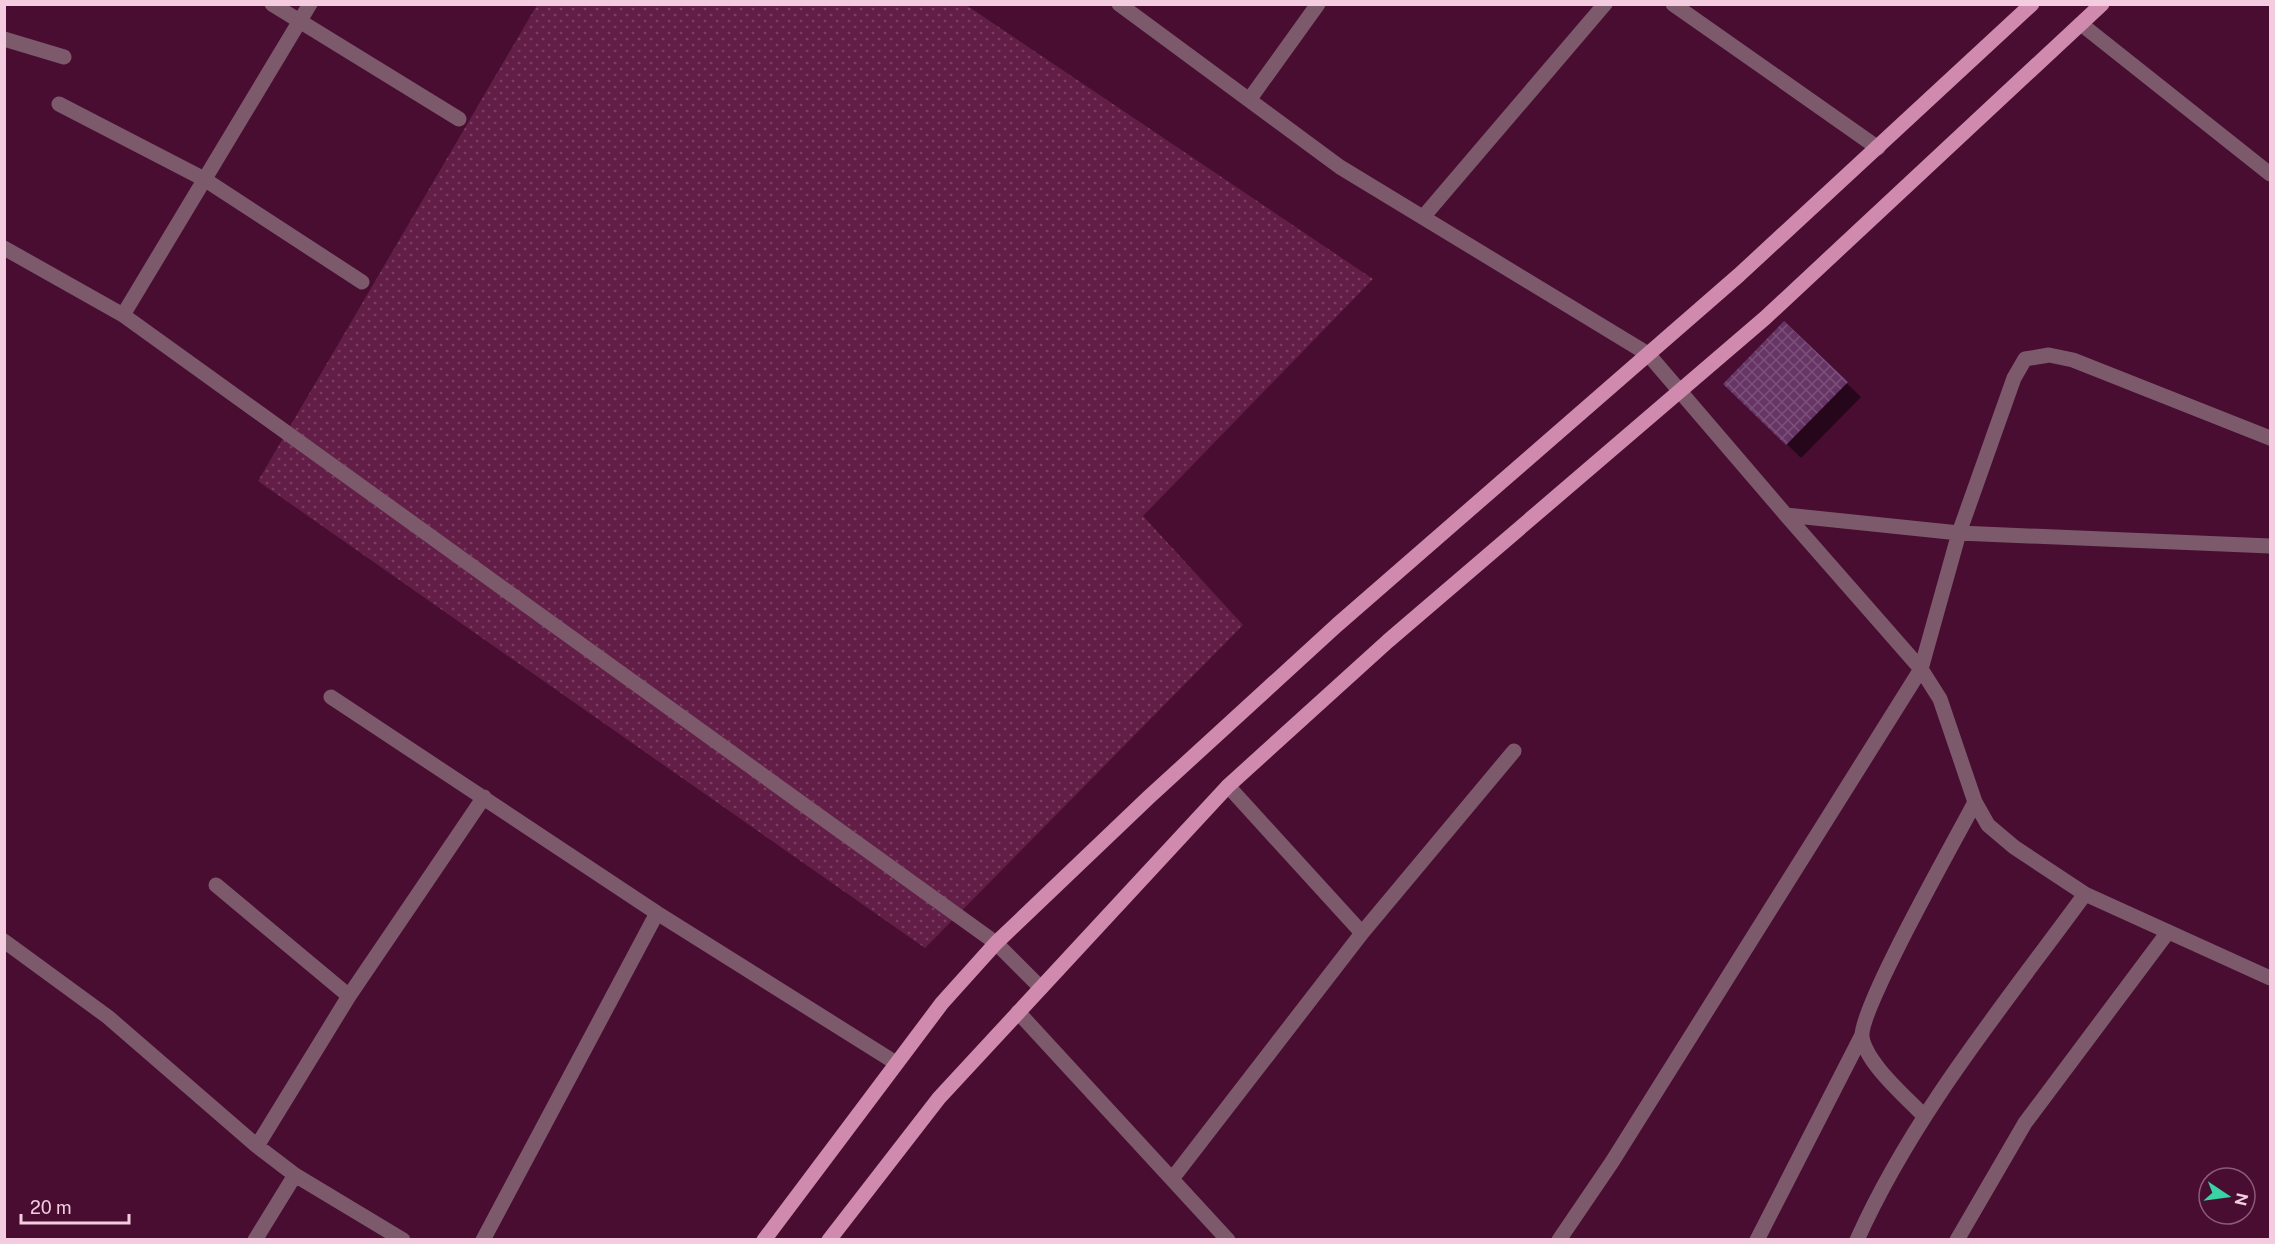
<svg xmlns="http://www.w3.org/2000/svg" width="2275" height="1244" viewBox="0 0 2275 1244" font-family="'Public Sans',sans-serif">
<style>
.grass{fill:url(#grass-dots)}
.shadow{fill:#0007}
.building{fill:url(#building-cross-hatch)}
.lines{fill:none;stroke-linecap:round;stroke-linejoin:round}
.minor{stroke:#7c5a6b;stroke-width:15}
.primary{stroke:#cf8aad;stroke-width:15}
</style>
<defs>
<pattern id="grass-dots" width="8" height="8" patternUnits="userSpaceOnUse" patternTransform="scale(1.5)"><rect width="8" height="8" fill="#631e47"/><path d="M2 2h.1M6 6h.1" fill="none" stroke="#7a3e61" stroke-width="1.8" stroke-linecap="round"/></pattern>
<pattern id="building-cross-hatch" width="8" height="8" patternUnits="userSpaceOnUse" patternTransform="scale(1.5)"><rect width="8" height="8" fill="#663565"/><path d="M0 0l8 8M0 8l8-8" fill="none" stroke="#7c517b"/></pattern>
</defs>
<rect width="100%" height="100%" fill="#480d31"/>
<path class="grass" d="M537,5H966L1373,279L1143,516L1243,625L925,948L258,481Z"/>
<path class="shadow" d="M1784,323L1861,397L1801,458L1725,384Z"/>
<path class="building" d="M1784,321L1848,382L1786,445L1723,384Z"/>
<g class="lines">
<path class="minor" d="M272,4L459,119
M1119,4L1340,167L1648,354L1786,515L1959,533L2270,546
M1673,4L1878,148
M2081,24L2270,174
M4,39L64,57
M1249,100L1318,4
M59,104L204,179L362,282
M1424,216L1605,4
M4,248L123,315L996,943L1041,988
M123,315L310,4
M1786,515L1921,669L1940,699L1975,802L1988,825L2014,847L2085,894L2270,978
M331,697L657,913L896,1063
M1228,786L1362,933
M216,885L349,996
M4,941L108,1017L257,1146L295,1175L403,1240
M1018,1012L1228,1240
M1923,1115C1905,1096 1866,1063 1862,1037C1859,1009 1957,837 1975,802
M257,1146L349,996L484,797
M1172,1179L1362,933L1514,751
M255,1240L295,1175
M483,1240L657,913
M1559,1240L1612,1162L1921,669L1959,533L2014,378L2025,359L2049,355L2073,360L2270,438
M1757,1240L1862,1035
M1857,1240C1914,1113 2004,1005 2085,894
M1957,1240L2025,1123L2168,932"/>
<path class="primary" d="M764,1240L942,1003L996,943L1149,797L1337,625L1739,275L2032,4
M829,1240L939,1098L1228,786L1388,641L1765,318L2102,4"/>
</g>
<rect width="2275" height="1244" fill="none" stroke="#f3cddf" stroke-width="12"/>
<g transform="translate(2227 1196) rotate(103)"><circle r="28" fill="#480d31" stroke="#8c5a77" stroke-width="1.5"/>
<path d="M0-4.5L10 22L0 15L-10 22Z" fill="#39d4a5"/>
<text y="-9" font-size="16" font-weight="bold" text-anchor="middle" fill="#f3cddf">N</text>
</g>
<path d="M21 1214v9h108v-9" fill="none" stroke="#f3cddf" stroke-width="3"/>
<text x="30" y="1214" font-size="18" fill="#f3cddf" stroke="#480d31" stroke-width="4.5" paint-order="stroke">20 m</text>
</svg>
